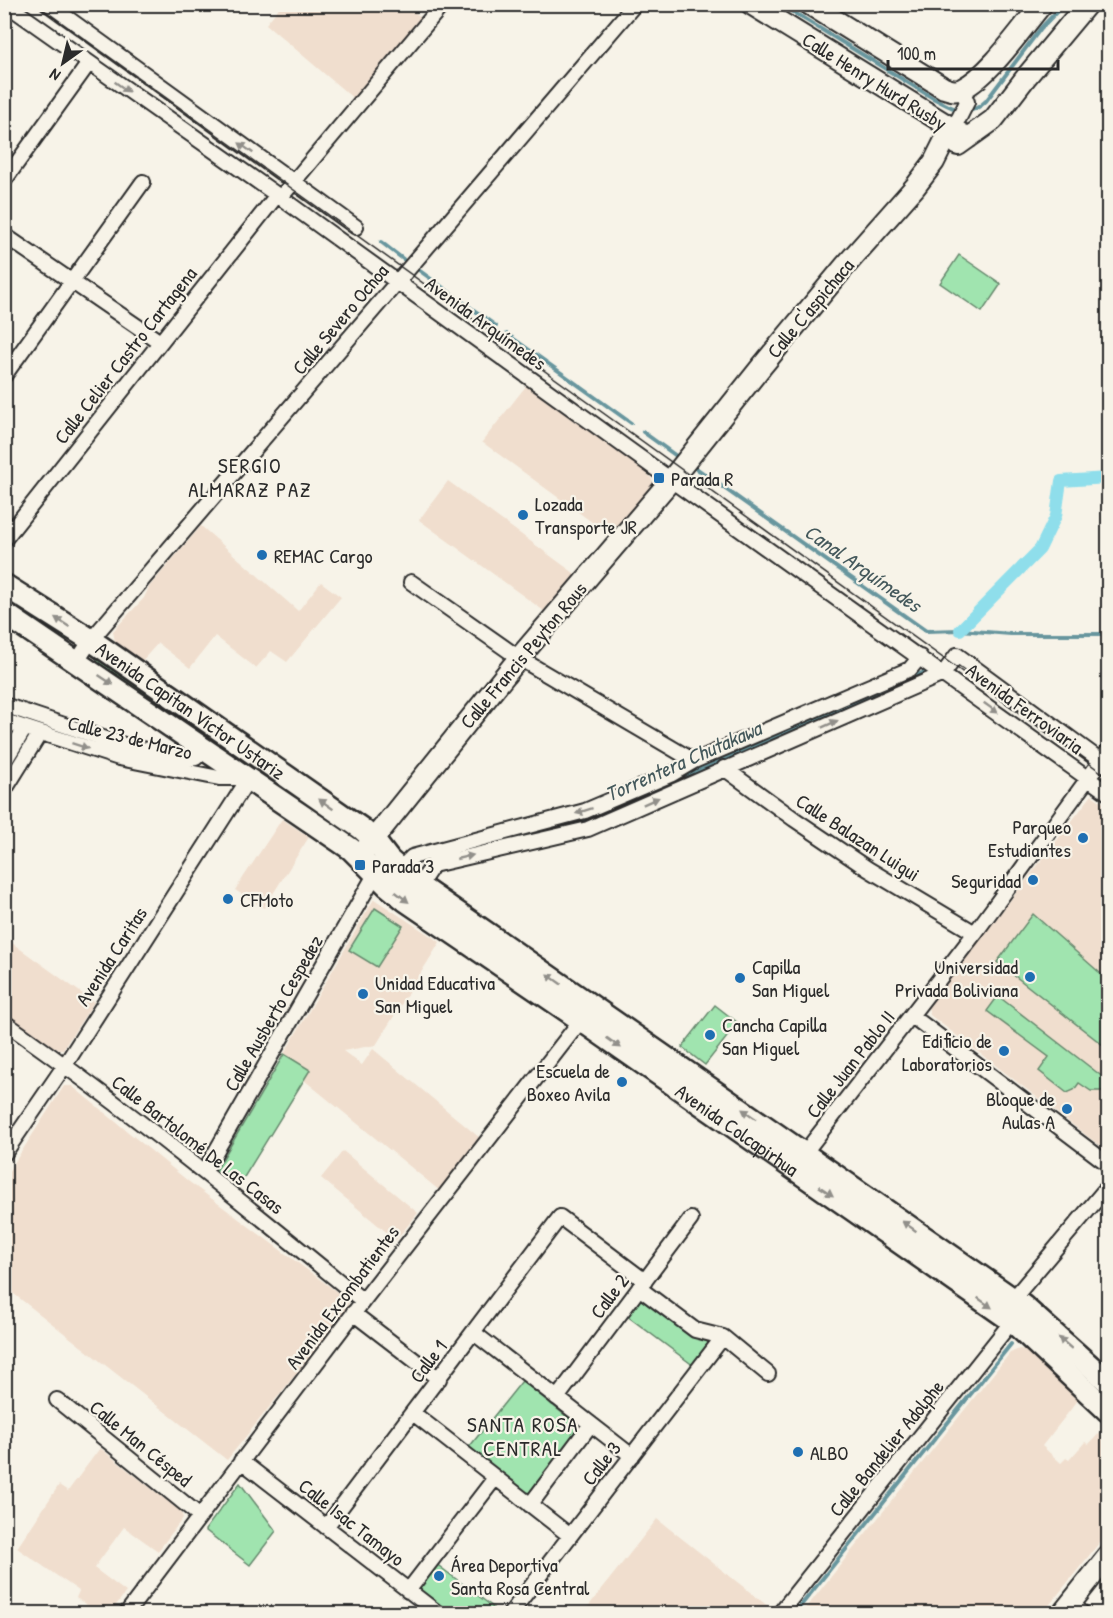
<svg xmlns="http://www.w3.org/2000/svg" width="1113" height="1618" viewBox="0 0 1113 1618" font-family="'Patrick Hand',sans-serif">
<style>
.built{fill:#f0dece}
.green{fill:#a0e4af;stroke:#66886d;stroke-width:1.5}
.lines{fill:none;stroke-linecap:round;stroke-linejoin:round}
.stream{stroke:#67969e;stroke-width:4}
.canal{stroke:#8fdeeb;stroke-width:12}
.street-casing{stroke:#2b2b2b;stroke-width:18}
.secondary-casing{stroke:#2b2b2b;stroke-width:24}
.primary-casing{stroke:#2b2b2b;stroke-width:26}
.street{stroke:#f7f3e8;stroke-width:14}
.secondary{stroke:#f7f3e8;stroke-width:20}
.primary{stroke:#f7f3e8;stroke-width:21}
.tram{stroke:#2b2b2b;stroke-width:1.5}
.oneway{fill:#918f8a}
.poi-dot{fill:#1f6fb2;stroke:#f7f3e8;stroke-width:2}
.labels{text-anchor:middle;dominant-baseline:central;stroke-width:4.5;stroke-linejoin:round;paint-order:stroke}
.street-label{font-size:20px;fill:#2b2b2b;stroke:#f7f3e8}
.poi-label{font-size:20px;fill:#2b2b2b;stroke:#f7f3e8;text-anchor:start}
.neighbourhood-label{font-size:21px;letter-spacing:1.5px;fill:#2b2b2b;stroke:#f7f3e8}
.water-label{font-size:21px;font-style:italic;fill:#44585b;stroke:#f7f3e8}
</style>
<rect width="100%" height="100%" fill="#f7f3e8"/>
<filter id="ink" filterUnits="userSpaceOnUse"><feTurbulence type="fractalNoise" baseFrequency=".0167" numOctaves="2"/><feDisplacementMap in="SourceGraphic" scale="12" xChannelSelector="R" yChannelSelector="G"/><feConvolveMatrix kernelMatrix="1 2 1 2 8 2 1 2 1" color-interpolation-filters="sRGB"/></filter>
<g filter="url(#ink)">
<path class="built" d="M282,4L406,5L422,18L354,99L266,24Z
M526,386L647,473L653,481L652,488L611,536L482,442Z
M448,481L578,576L555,604L551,602L544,611L419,520Z
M201,526L298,611L321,582L341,597L287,662L271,651L256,668L215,636L190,668L158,643L141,662L115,642L113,631L144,598L149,587Z
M1092,795L1108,806V1152L930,1015L928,1007Z
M282,819L309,837L264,908L235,890Z
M374,899L440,942L376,1045L343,1051L362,1065L373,1049L480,1138L440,1191L304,1080L310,1070L284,1054Z
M5,938L94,1002L63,1049L52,1048L5,1014Z
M64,1086H72L188,1181L349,1301L344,1314L227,1460L5,1287V1177Z
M343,1151L418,1213L396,1240L321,1178Z
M1019,1349L1026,1350L1079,1399L1042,1446L1061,1463L1066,1458L1069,1460L1085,1442L1089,1444L1106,1426L1108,1429V1532L1043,1613H802L1010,1353Z
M100,1448L181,1512L183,1518L158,1551L124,1527L94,1568L126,1592L110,1613H99L76,1598L79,1591L17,1548L59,1485L68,1491Z
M657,1519L773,1610L770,1613H583Z"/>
<path class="green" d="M959,255L1001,284L982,312L940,283Z
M4,592L69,636V639L62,642L5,604Z
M97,657L360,838L356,843L97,664Z
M375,908L403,926L377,967L349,950Z
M1033,914L1108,980V1049L997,962Z
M998,996L1108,1081V1091H1091L1079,1083L1074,1090L1067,1093L1039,1071L1049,1057L987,1011Z
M715,1005L738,1023L705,1065L682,1047Z
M284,1054L310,1070L238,1187L215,1172Z
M641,1296L690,1334L708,1342V1347L694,1366L626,1315Z
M522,1381L581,1428L526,1498L466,1451Z
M240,1483L276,1531L250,1565L205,1530Z
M435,1563L493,1607L488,1613H448L415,1589Z"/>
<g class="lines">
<path class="stream" d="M780,4L933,98C953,108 967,120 986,101L1041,28L1064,4
M381,242L403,259
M420,271L496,326
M507,334L631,423
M643,432L679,458
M693,466L926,631L960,630L1011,634H1108
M99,745L127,753
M456,852L588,819L929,670
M794,1614L1011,1344"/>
<path class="canal" d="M960,630L1040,549L1056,516L1061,481L1108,478"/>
<g class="street-casing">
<path id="street" d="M6,4L277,195L671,480L1108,793
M48,4L356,227
M951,128L959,118L967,102L962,89
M4,181L89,63
M280,198L443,4
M4,235L160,342
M4,376L143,182
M4,540L277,195
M411,582L519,658L694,761
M77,661L91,640L635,4
M4,705L124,745L187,759L196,758L204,748
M4,721L119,758L219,778H247
M4,762L25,728
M724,768L794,819L868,869L975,933
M4,791L40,733
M399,870L412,857L585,811L672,774L694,761L910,669L920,657
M419,886L433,865L588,829L943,674L957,655L1108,766
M912,1016L1108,1164
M4,1022C128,1109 246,1205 363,1301
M4,1154L65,1065L249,778
M799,1160L975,933L1108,751
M204,1172L376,873
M639,1288L695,1330L723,1337L768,1374
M1013,1299L1104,1191
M353,1313L439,1379
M474,1333L632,1456
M557,1398L691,1219
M57,1400L200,1516
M413,1413L569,1535
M241,1461L439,1614
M530,1505L591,1424
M326,1527L560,1217L645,1281
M408,1591L495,1478
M1071,1602L1083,1614
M126,1614L363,1301L585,1015
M510,1614L723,1337
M779,1614L1017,1315"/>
</g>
<g class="secondary-casing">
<path id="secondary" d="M751,4L968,138
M809,4L944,88C951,90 955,92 962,89C990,75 1021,29 1042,4
M958,145L993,120L1027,76L1087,4
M360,856L519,658L671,480L762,366L845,266L915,187L934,162L951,128
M1062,1614L1108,1556"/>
</g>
<g class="primary-casing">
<g id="primary">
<path id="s1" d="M4,585L91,640L362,829L373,839L389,860L419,886L1023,1306L1108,1382"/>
<path id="s2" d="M4,613L351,849L388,886L405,900L581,1020L1012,1321L1108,1411"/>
</g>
</g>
<use href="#street" class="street"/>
<use href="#secondary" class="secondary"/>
<use href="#primary" class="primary"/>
<path class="tram" d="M36,4L1108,777"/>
</g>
<defs><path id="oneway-solid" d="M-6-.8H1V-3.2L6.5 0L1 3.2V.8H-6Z" transform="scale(1.5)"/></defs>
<g class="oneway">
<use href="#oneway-solid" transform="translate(122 87) rotate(35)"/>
<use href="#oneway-solid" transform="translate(246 148) rotate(-144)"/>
<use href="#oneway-solid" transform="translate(62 622) rotate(-147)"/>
<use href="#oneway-solid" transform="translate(106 680) rotate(34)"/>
<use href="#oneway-solid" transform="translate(991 708) rotate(36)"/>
<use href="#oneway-solid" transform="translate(830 724) rotate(-24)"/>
<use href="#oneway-solid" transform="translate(80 746) rotate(18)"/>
<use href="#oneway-solid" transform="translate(651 801) rotate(-24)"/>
<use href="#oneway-solid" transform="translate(326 804) rotate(-145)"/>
<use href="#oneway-solid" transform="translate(584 811) rotate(162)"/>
<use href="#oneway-solid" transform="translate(465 857) rotate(-13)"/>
<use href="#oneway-solid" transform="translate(402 897) rotate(38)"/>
<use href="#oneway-solid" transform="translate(554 979) rotate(-145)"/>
<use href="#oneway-solid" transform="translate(614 1043) rotate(35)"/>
<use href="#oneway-solid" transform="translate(749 1114) rotate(-145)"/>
<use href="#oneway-solid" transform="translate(826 1191) rotate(34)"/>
<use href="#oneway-solid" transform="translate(909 1226) rotate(-145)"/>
<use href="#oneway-solid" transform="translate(985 1303) rotate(35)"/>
<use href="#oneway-solid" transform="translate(1065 1343) rotate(-139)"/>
</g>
</g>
<g class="poi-dot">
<rect x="653" y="472" width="12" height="12" rx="3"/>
<circle cx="523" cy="515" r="6"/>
<circle cx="262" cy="555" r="6"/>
<circle cx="1083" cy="838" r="6"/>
<rect x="354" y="859" width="12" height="12" rx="3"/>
<circle cx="1033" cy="880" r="6"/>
<circle cx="228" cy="899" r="6"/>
<circle cx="1030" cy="977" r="6"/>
<circle cx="740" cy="978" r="6"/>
<circle cx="363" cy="994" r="6"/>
<circle cx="710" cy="1035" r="6"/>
<circle cx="1004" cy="1051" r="6"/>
<circle cx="622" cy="1082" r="6"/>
<circle cx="1067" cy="1109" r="6"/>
<circle cx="798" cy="1452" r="6"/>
<circle cx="439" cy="1576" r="6"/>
</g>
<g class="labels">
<g class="street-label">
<text transform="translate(875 81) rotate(32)">Calle Henry Hurd Rusby</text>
<text transform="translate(810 308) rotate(-50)">Calle C'aspichaca</text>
<text transform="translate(340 319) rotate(-50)">Calle Severo Ochoa</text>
<text transform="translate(486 323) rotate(36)">Avenida Arquímedes</text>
<text transform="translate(125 355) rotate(-52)">Calle Celier Castro Cartagena</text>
<text transform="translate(523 655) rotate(-50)">Calle Francis Peyton Rous</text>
<text transform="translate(1025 708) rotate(36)">Avenida Ferroviaria</text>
<text stroke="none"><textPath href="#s1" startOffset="225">Avenida Capitan Víctor Ustariz</textPath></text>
<text transform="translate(130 737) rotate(14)">Calle 23 de Marzo</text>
<text transform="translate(858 837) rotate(33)">Calle Balazan Luigui</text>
<text transform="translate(111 956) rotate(-57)">Avenida Caritas</text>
<text transform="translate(273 1013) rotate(-60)">Calle Ausberto Cespedez</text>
<text transform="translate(850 1064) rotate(-52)">Calle Juan Pablo II</text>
<text stroke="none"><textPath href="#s2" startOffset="898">Avenida Colcapirhua</textPath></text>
<text transform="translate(198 1144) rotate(38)">Calle Bartolomé De Las Casas</text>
<text transform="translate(609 1296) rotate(-53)">Calle 2</text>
<text transform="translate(342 1297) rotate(-53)">Avenida Excombatientes</text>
<text transform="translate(428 1361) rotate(-53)">Calle 1</text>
<text transform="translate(141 1443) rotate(39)">Calle Man Césped</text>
<text transform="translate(886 1448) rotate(-51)">Calle Bandelier Adolphe</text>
<text transform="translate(601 1463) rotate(-52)">Calle 3</text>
<text transform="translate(352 1522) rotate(38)">Calle Isac Tamayo</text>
</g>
<g class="poi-label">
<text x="671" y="478">Parada R</text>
<text x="535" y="503">Lozada<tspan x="535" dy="23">Transporte JR</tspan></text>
<text x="274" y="555">REMAC Cargo</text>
<text x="1071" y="826" text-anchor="end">Parqueo<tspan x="1071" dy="23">Estudiantes</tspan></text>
<text x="372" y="865">Parada 3</text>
<text x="1021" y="880" text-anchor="end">Seguridad</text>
<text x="240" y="899">CFMoto</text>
<text x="752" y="966">Capilla<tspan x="752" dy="23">San Miguel</tspan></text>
<text x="1018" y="966" text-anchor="end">Universidad<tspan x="1018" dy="23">Privada Boliviana</tspan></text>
<text x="375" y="982">Unidad Educativa<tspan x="375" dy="23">San Miguel</tspan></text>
<text x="722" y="1024">Cancha Capilla<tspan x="722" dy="23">San Miguel</tspan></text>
<text x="992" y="1040" text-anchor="end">Edificio de<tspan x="992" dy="23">Laboratorios</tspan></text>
<text x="610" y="1070" text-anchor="end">Escuela de<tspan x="610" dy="23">Boxeo Avila</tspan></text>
<text x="1055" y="1098" text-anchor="end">Bloque de<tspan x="1055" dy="23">Aulas A</tspan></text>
<text x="810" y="1452">ALBO</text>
<text x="451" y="1564">Área Deportiva<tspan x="451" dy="23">Santa Rosa Central</tspan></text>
</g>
<g class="neighbourhood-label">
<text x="250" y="465">SERGIO<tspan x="250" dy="24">ALMARAZ PAZ</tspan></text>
<text x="523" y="1424">SANTA ROSA<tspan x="523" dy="24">CENTRAL</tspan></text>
</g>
<g class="water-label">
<text transform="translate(863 568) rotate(35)">Canal Arquímedes</text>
<text transform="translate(683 761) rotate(-24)">Torrentera Chutakawa</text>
</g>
</g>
<rect width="1113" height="1618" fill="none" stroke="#f7f3e8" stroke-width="24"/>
<rect x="12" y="12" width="1089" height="1594" fill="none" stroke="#2b2b2b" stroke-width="2" filter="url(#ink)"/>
<g transform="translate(63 63) rotate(214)" stroke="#f7f3e8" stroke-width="4.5" paint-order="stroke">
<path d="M0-4.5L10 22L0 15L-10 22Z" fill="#2b2b2b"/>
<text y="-9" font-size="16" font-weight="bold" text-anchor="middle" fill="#2b2b2b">N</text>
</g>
<path d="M888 60v9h170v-9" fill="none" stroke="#2b2b2b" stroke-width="3"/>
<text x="897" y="60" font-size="18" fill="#2b2b2b" stroke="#f7f3e8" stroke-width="4.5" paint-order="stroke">100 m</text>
</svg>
